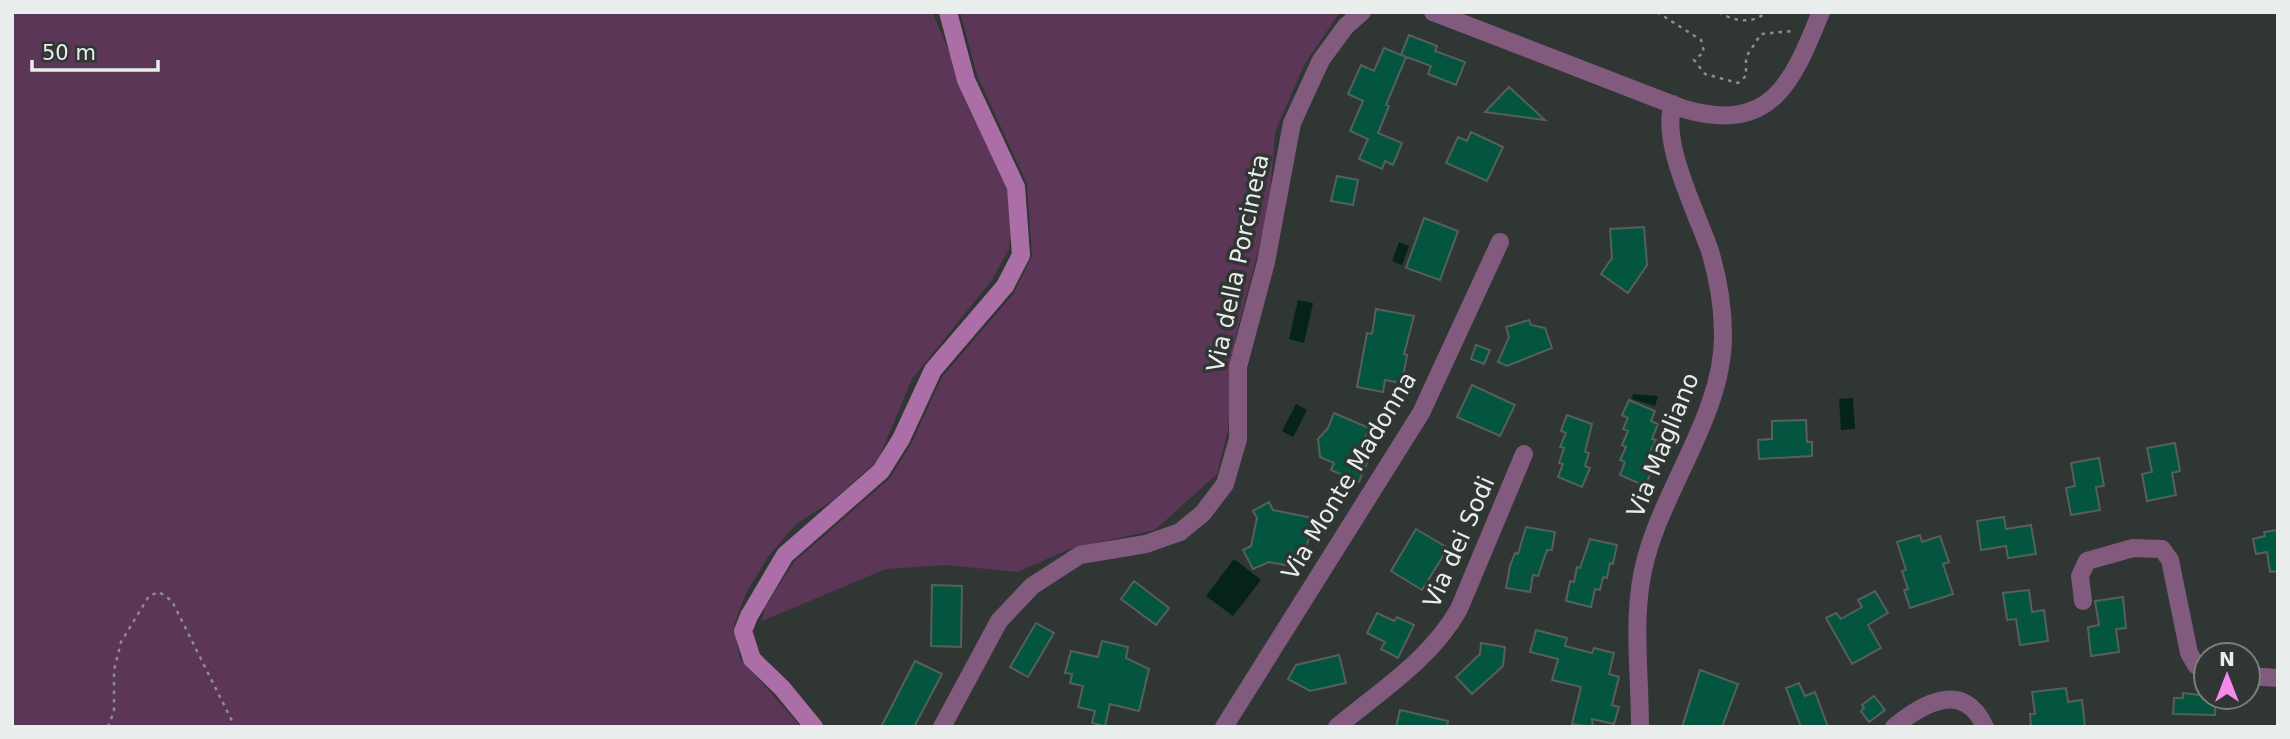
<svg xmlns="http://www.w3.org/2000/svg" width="2290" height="739" viewBox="0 0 2290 739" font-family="'DejaVu Sans',sans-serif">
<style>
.green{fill:#5b3657}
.water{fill:#052319}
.building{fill:#03553f;stroke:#575f5b;stroke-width:2}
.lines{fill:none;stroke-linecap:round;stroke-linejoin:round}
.path{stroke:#888e8c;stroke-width:2.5;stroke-dasharray:3.5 5;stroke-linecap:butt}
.street{stroke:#815a7d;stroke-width:18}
.secondary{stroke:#ab6ea6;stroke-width:18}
.labels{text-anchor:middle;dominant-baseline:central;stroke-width:7;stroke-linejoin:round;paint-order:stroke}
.street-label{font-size:24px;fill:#e9eeec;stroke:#2f3633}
</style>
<rect width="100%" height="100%" fill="#2f3633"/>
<path class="green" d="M12,12H932L1005,180L1012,214L1009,249L992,280L912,379L878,460L832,501L796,524L768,557L746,593L734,625L740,658L801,727H12Z
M960,12H1340L1304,65L1275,132L1269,208L1236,336L1228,430L1217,474L1155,530L1070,549L1017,572L946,565L886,569L762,621L765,607L794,562L890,478L911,444L942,377L1014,293L1032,256L1027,184L977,75Z"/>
<path class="water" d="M1399,242L1409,246L1402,265L1392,261Z
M1298,300L1313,303L1304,343L1289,339Z
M1633,394L1658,396L1655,406L1632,399Z
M1853,398L1855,429L1841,430L1839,399Z
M1296,404L1307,410L1293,437L1282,431Z
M1234,559L1261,580L1233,616L1206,596Z"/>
<path class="building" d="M1409,35L1437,46L1435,51L1465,62L1456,85L1428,74L1431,66L1401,55Z
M1384,48L1406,57L1386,105L1389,106L1378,133L1402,143L1393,165L1385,161L1382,169L1359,159L1368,139L1350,131L1363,101L1348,94L1361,65L1374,71Z
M1509,87L1545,120L1485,112Z
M1471,132L1503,147L1487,181L1446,163L1458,137L1467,141Z
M1337,176L1358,180L1353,205L1331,201Z
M1424,218L1458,231L1440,280L1406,268Z
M1644,227L1647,265L1628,293L1601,274L1612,258L1610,229Z
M1376,309L1414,316L1404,354L1407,355L1402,383L1385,380L1383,392L1357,387L1367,333L1372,334Z
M1529,320L1531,325L1545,328L1552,348L1507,366L1498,362L1509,337L1506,327Z
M1476,345L1490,350L1484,364L1471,359Z
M1472,385L1515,405L1500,436L1457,417Z
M1629,400L1655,411L1651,421L1658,424L1652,439L1656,440L1650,452L1655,454L1649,468L1653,469L1645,486L1620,475L1625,462L1620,460L1626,447L1622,445L1628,431L1623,429L1628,418L1622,415Z
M1334,413L1369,428L1364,441L1374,446L1359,482L1331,470L1334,463L1320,457L1318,439L1328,428Z
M1567,415L1592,424L1585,452L1589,453L1585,466L1590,468L1582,487L1558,477L1563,464L1559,463L1564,448L1560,447L1566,433L1561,431Z
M1806,420L1807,442H1812V456L1759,459L1758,440L1772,439V421Z
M2175,443L2180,471L2172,473L2176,495L2147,501L2142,474L2152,472L2147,448Z
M2099,458L2104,486L2096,487L2100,510L2071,515L2066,488L2075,486L2071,463Z
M1269,502L1273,510L1313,518L1302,568L1269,562L1253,569L1243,550L1251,546L1257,518L1253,511Z
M2004,517L2006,529L2031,525L2036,554L2008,558L2006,546L1981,550L1977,521Z
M1526,527L1555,532L1552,550H1547L1538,576L1533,575L1530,592L1506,588L1510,566L1515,553L1518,554Z
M1416,529L1448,548L1422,590L1391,571Z
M2278,530V571L2270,572L2267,552L2256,554L2253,539L2265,536L2264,532Z
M1920,535L1922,542L1940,536L1949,562L1943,564L1953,594L1910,608L1904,590L1908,589L1902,571L1906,570L1897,542Z
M1590,539L1617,545L1613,564L1610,563L1607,578L1603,577L1600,590L1595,589L1591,607L1566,601L1570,581L1574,582L1577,567L1580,568Z
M1134,581L1169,608L1156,625L1121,599Z
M932,585L962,586L961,647L931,646Z
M2029,590L2032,612L2044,610L2048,641L2020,645L2016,619L2007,620L2003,593Z
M1875,591L1888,613L1868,625L1881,648L1852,664L1826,618L1836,613L1841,619L1862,607L1858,600Z
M2123,597L2126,628L2116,629L2119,652L2091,656L2088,627L2099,625L2095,601Z
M1377,613L1394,621L1397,617L1414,625L1398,658L1381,649L1385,642L1367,633Z
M1036,623L1054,633L1028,677L1010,667Z
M1536,630L1567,638L1565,646L1592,653L1594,648L1614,653L1609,674L1619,677L1612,705L1619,707L1614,724L1592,719L1593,727L1572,724L1581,687L1552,680L1558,659L1530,652Z
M1102,641L1128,647L1126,658L1149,669L1139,711L1110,704L1105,726L1092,723L1095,711L1078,707L1083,686L1070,683L1072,674L1065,673L1071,651L1098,657Z
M1481,643L1505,647L1503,666L1472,694L1456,677L1480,654Z
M1339,655L1346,683L1310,691L1288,679L1296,665Z
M915,661L942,674L914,727H881Z
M1700,670L1738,684L1722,727H1682Z
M1799,683L1805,696L1815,692L1828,727H1801L1786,688Z
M2066,688L2068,702L2082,700L2085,727H2031L2030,714H2035L2032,692Z
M2183,693L2216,697L2215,715L2173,714L2174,698H2183Z
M1874,696L1885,710L1869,722L1861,711L1864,708L1862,705Z
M1400,710L1448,721L1447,727H1396Z"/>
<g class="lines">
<path class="path" d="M1657,12L1701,40L1704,52L1694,60L1705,74L1738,83L1746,76V57L1761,34L1793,31
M1719,12C1733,21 1753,25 1766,12
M108,727L114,711V670L121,642L149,596L159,592L172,601L235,727"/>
<path class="street" d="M1433,12L1684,109C1772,134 1792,83 1821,12
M2083,601L2080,576L2087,561L2133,548L2162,549L2170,560L2189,653L2196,665L2206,673
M2248,676L2278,678
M942,727L999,621L1032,586L1080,555L1146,544L1180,532L1203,513L1225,484L1238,439V367L1266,262L1292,123L1321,60L1346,26L1362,12
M1224,727L1421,413L1500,242
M1337,727C1380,691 1431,659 1459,609L1524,454
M1640,727C1640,671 1631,612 1646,558C1666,484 1724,411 1723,334C1723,305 1718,278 1710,251C1697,213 1660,142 1673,104
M1894,727C1922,704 1964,679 1985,727"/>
<path class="secondary" d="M814,727L782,688L752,659L743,631L749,616L785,555L881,471L901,439L933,370L1005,286L1021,255L1016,187L966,80L948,12"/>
</g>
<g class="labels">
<g class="street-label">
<text transform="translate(1238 263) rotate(-78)">Via della Porcineta</text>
<text transform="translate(1663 445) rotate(-68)">Via Magliano</text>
<text transform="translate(1349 476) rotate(-59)">Via Monte Madonna</text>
<text transform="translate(1459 542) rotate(-66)">Via dei Sodi</text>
</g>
</g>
<rect width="2290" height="739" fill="none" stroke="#e9eeec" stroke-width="28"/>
<g transform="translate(2227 676)"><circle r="33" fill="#2f3633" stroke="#79807d" stroke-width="2"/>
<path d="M0-5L12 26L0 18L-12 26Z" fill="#f689ed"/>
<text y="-10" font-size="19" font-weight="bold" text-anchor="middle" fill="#e9eeec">N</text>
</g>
<path d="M32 60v10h126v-10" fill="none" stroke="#e9eeec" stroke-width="3.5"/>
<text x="42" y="60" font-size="21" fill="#e9eeec" stroke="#2f3633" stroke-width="5" paint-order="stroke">50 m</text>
</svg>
